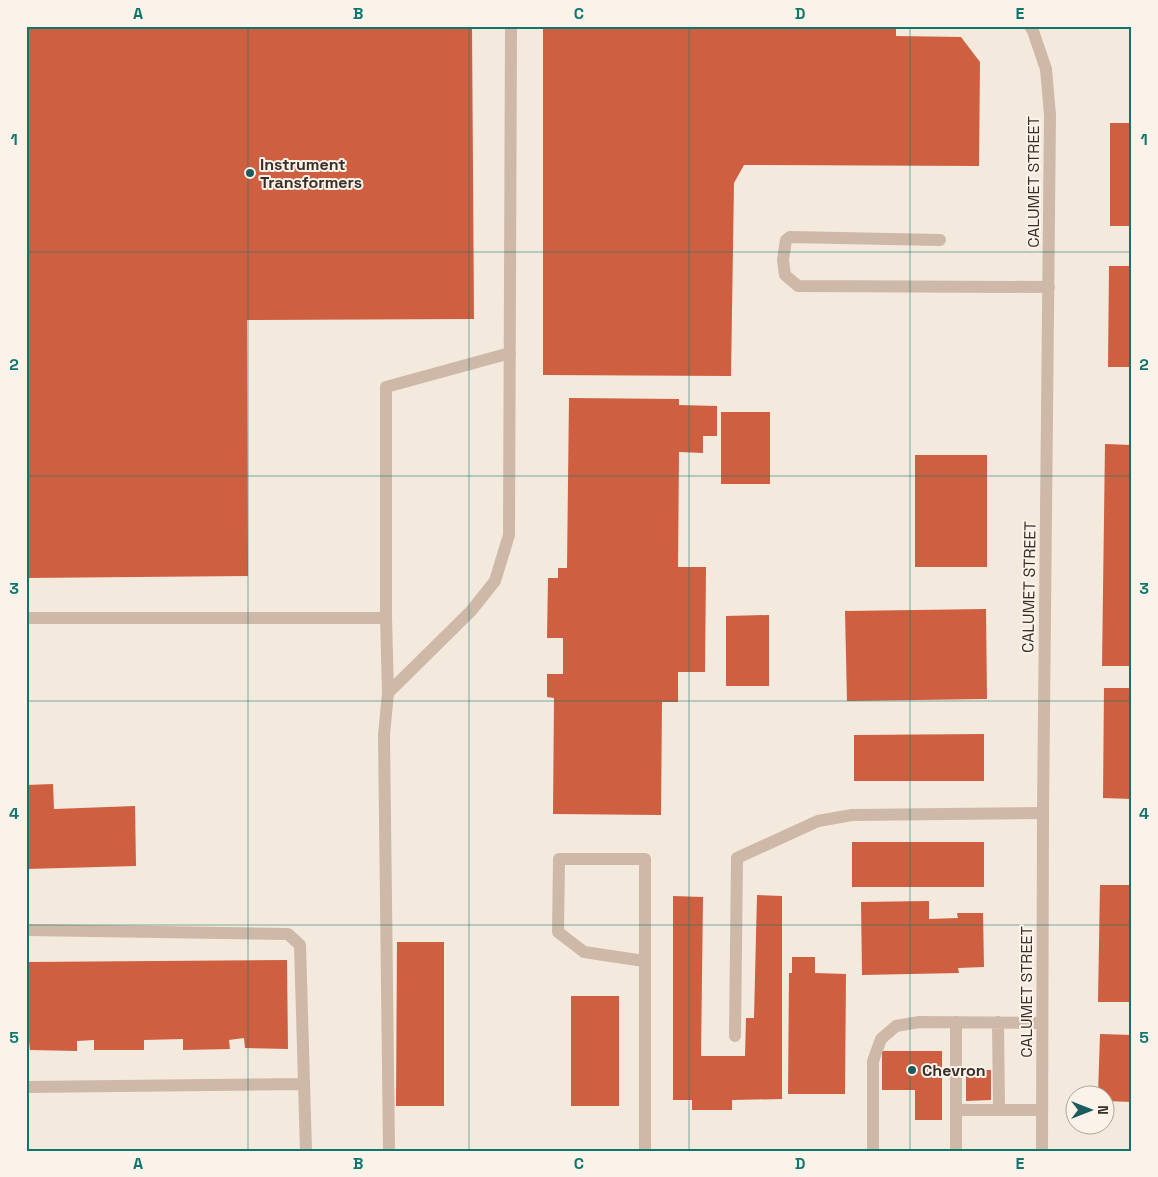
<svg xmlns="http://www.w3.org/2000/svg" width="1158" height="1177" viewBox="0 0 1158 1177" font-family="'Space Grotesk',sans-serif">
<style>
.building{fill:#ce5f41}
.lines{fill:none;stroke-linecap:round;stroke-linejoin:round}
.service{stroke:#ceb8a8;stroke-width:12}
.minor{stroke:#ceb8a8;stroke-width:12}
.grid{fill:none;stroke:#0f766e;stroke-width:1;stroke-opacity:0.55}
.poi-dot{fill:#1b5c5f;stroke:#fbf3ea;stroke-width:2}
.labels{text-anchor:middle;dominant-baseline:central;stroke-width:4;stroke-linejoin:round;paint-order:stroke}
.poi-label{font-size:16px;font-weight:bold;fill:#3a2e29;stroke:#fbf3ea;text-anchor:start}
.street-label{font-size:16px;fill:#3a2e29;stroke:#fbf3ea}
.neatline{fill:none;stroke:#0f766e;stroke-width:2}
.grid-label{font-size:16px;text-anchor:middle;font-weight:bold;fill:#0f766e}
</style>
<rect width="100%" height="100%" fill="#f4e9dd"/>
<path class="building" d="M26,26H472L474,319L247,320L248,576L26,578Z
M543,26H896V36L961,37L980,62L979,166L744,165L734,183L731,376L543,375Z
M1110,123H1132V226H1110Z
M1109,266H1132V367H1108Z
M569,398L679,399V405L717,406V436H703V453L679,452L678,567H706L705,672H678V702H662L661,815L553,814L554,698L547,697V674H563V638H547L548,578H558V568H567Z
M721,412H770V484H721Z
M1105,444L1132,445V666H1102Z
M915,455H987V567H915Z
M986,609L987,699L847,701L845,611Z
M769,615V686H726V616Z
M1104,688H1132V799L1103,798Z
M984,734V781H854V735Z
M53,784L54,809L135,806L136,866L26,869V785Z
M852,842H984V887H852Z
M1100,885H1132V1002H1098Z
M757,895L782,896V1099L732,1100V1110H692V1100H673V896L703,897L701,1056H745L746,1018H754Z
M929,901V919L958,918L957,913H983L984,967L958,968L959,973L862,975L861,902Z
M397,942H444V1106H396Z
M792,957H815V973L846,974L845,1094H788L789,973H792Z
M287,960L288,1049L245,1048L244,1038L229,1040L230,1049L183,1050V1039L144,1040V1050H94V1040L77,1041V1051L30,1050L29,1041H26V962Z
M571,996H619V1106H571Z
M1100,1034L1132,1035V1102L1106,1101V1094H1098Z
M882,1051H942V1120H915V1090H882Z
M966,1070H991V1100L966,1101Z"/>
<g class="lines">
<path class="service" d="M940,240L790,237L786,240L783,260L785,275L798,286L1049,287
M26,618H386L388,693
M386,618V387L510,353
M26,930L288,934L300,945L306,1151
M644,961L584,952L558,932L559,859H645V1151
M956,1022V1151
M998,1022L999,1110
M735,1036L737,858L818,821L852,815L1043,813
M26,1087L304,1084
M956,1110H1042
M389,1151L384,735L388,693L471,611L495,581L509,535L511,26
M873,1151V1061L881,1039L896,1026L919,1022L1042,1023"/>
<path class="minor" d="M1030,26L1033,31L1046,69L1050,115L1043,813L1042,1151"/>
</g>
<path class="grid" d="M248,26V1151M469,26V1151M689,26V1151M910,26V1151M26,252H1132M26,476H1132M26,701H1132M26,925H1132"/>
<g class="poi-dot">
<circle cx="250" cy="173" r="5"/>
<circle cx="912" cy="1070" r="5"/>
</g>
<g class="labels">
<g class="poi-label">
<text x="260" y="164">Instrument<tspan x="260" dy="18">Transformers</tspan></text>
<text x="922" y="1070">Chevron</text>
</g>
<g class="street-label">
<text transform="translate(1033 182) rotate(-90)">CALUMET STREET</text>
<text transform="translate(1029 587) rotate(-89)">CALUMET STREET</text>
<text transform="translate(1026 992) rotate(-90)">CALUMET STREET</text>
</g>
</g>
<rect width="1158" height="1177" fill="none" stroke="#fbf3ea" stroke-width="55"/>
<g transform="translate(1090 1110) rotate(90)"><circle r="24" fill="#fbf3ea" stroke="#aea49d"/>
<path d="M0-4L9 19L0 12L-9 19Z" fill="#1b5c5f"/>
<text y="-8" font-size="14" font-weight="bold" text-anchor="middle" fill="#3a2e29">N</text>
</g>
<rect x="28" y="28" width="1102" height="1122" class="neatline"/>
<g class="grid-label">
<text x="138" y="19">A</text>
<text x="358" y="19">B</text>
<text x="579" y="19">C</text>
<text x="800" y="19">D</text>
<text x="1020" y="19">E</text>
<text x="14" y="145">1</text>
<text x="1144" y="145">1</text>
<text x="14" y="370">2</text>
<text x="1144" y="370">2</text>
<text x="14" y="594">3</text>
<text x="1144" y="594">3</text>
<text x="14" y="819">4</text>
<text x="1144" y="819">4</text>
<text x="14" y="1043">5</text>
<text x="1144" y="1043">5</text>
<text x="138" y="1169">A</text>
<text x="358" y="1169">B</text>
<text x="579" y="1169">C</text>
<text x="800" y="1169">D</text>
<text x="1020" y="1169">E</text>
</g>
</svg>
